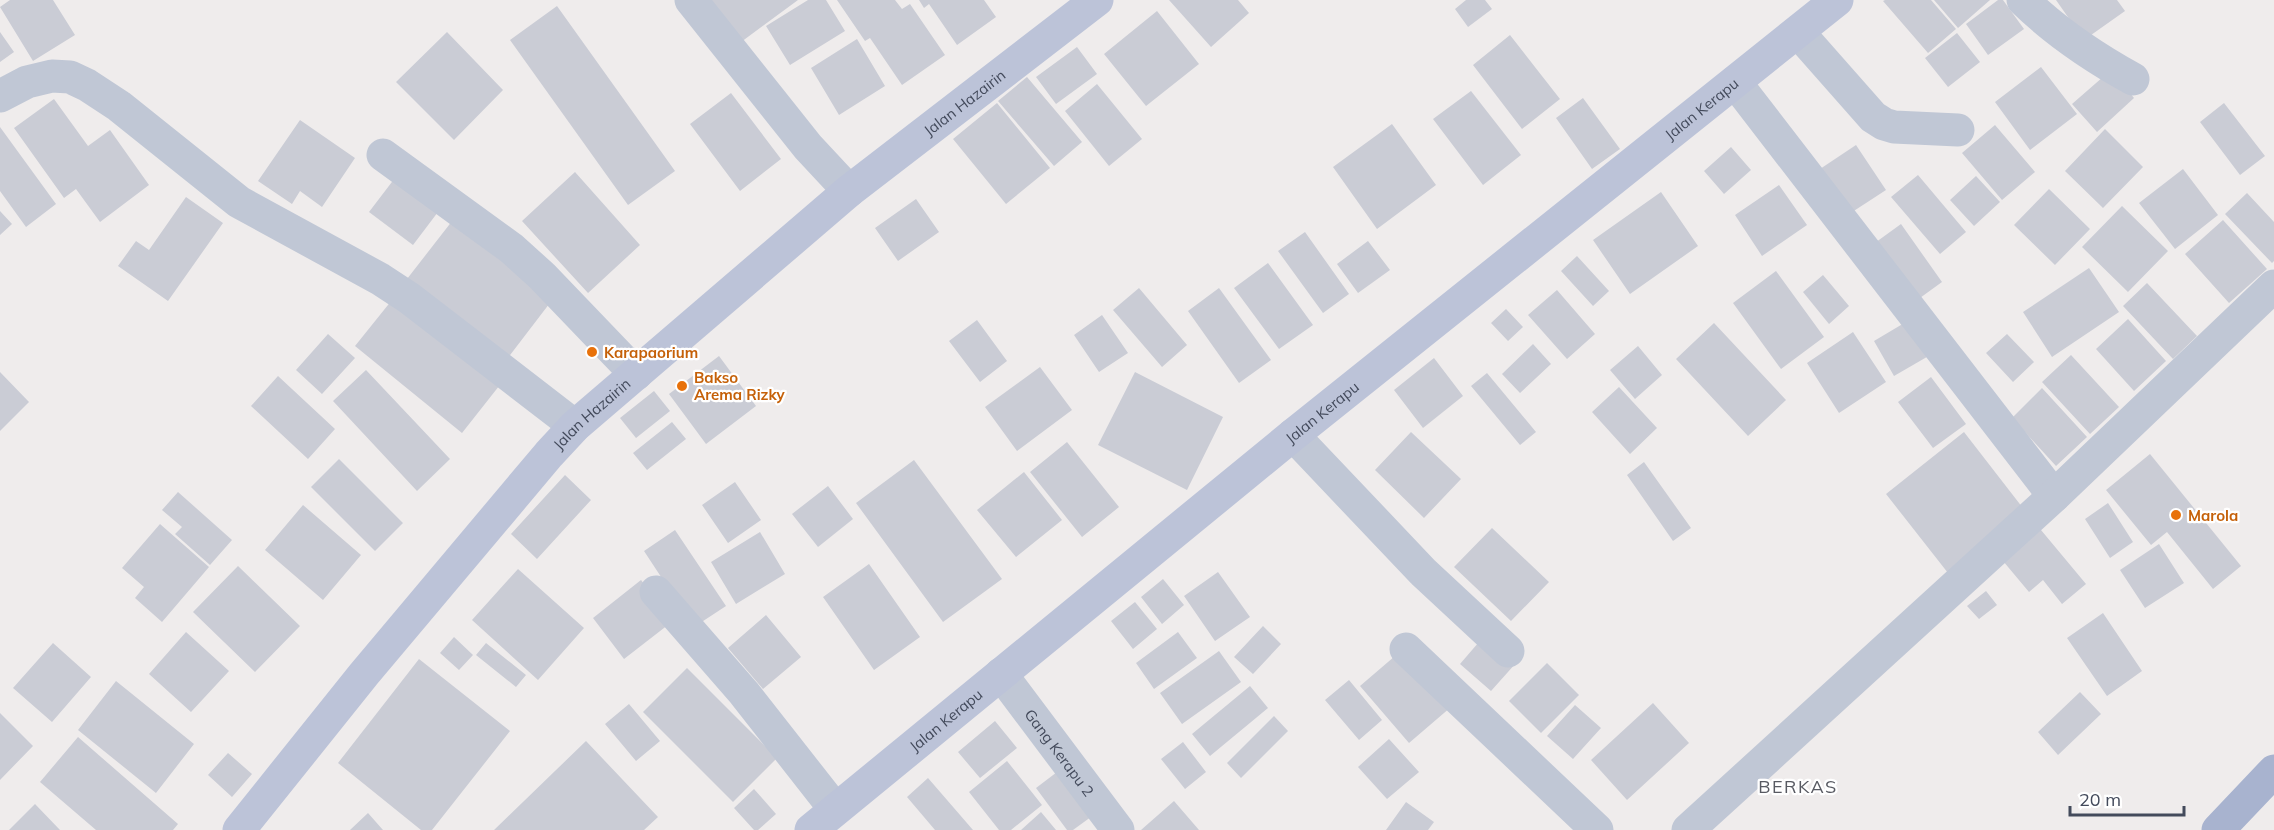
<svg xmlns="http://www.w3.org/2000/svg" width="2274" height="830" viewBox="0 0 2274 830" font-family="Mulish,sans-serif">
<style>
.building{fill:#caccd5}
.lines{fill:none;stroke-linecap:round;stroke-linejoin:round}
.street{stroke:#c0c7d5;stroke-width:33}
.secondary{stroke:#bcc3d8;stroke-width:33}
.primary{stroke:#a8b3cf;stroke-width:33}
.food-dot{fill:#e8710a;stroke:#fff;stroke-width:2}
.labels{text-anchor:middle;dominant-baseline:central;stroke-width:4.5;stroke-linejoin:round;paint-order:stroke}
.street-label{font-size:15px;fill:#434a5b;stroke:#fff}
.food-label{font-size:15px;font-weight:bold;fill:#c56008;stroke:#fff;text-anchor:start}
.quarter-label{font-size:18px;letter-spacing:1.5px;fill:#585a62;stroke:#fff}
</style>
<rect width="100%" height="100%" fill="#efecec"/>
<path class="building" d="M10,0H53L75,35L33,61L0,7Z
M705,0H798L737,45Z
M808,0H826L845,31L790,65L766,26Z
M837,0H895L902,9L910,4L945,55L902,85L870,38L865,41Z
M919,0H984L996,17L957,45L929,4L924,8Z
M1169,0H1238L1249,13L1211,47Z
M1466,0H1485L1492,9L1468,27L1455,9Z
M1885,0H1931L1956,29L1928,53L1883,1Z
M1934,0H1990L1958,28Z
M1998,0H2003L2024,29L1988,55L1966,24Z
M2056,0H2117L2125,11L2084,40Z
M557,6L675,171L628,205L510,40Z
M1157,11L1199,64L1146,106L1104,54Z
M0,32L14,52L0,62Z
M447,32L503,90L454,140L396,82Z
M1957,33L1980,62L1948,87L1925,58Z
M1510,35L1560,99L1522,129L1473,65Z
M857,39L885,86L839,115L811,68Z
M1077,47L1097,74L1056,104L1036,77Z
M2041,67L2077,114L2030,150L1995,102Z
M2111,70L2134,98L2097,132L2072,104Z
M1027,77L1082,142L1054,166L998,101Z
M1097,84L1142,139L1109,166L1065,111Z
M1471,91L1521,155L1483,185L1433,119Z
M731,93L781,159L740,191L690,124Z
M1583,98L1620,149L1592,169L1556,118Z
M54,99L88,146L110,130L149,185L100,222L76,189L64,198L14,128Z
M997,103L1050,168L1006,204L953,139Z
M2224,103L2265,156L2240,175L2200,122Z
M300,120L355,158L322,207L300,191L292,204L258,181Z
M1392,124L1436,185L1377,229L1333,167Z
M1995,125L2035,172L2002,200L1962,153Z
M0,127L56,204L26,227L0,191Z
M2105,129L2143,167L2103,208L2065,171Z
M1856,145L1886,190L1843,218L1814,173Z
M1731,147L1751,170L1724,194L1704,171Z
M2183,169L2218,215L2175,249L2139,203Z
M575,172L640,245L588,293L522,221Z
M398,174L441,208L413,245L369,212Z
M1918,175L1966,232L1940,254L1891,197Z
M1976,176L2000,202L1974,226L1950,200Z
M1779,185L1807,225L1762,256L1735,215Z
M2049,189L2090,229L2055,265L2014,225Z
M1661,192L1698,246L1630,294L1593,240Z
M2247,193L2274,222V261L2272,263L2225,214Z
M186,197L223,223L168,301L118,266L136,241L149,250Z
M916,199L939,232L898,261L875,228Z
M2122,206L2168,251L2128,292L2082,247Z
M0,211L12,224L0,235Z
M456,216L556,295L501,367L400,288Z
M2223,220L2267,269L2229,303L2185,254Z
M1901,224L1942,282L1913,303L1872,245Z
M1305,232L1349,294L1323,313L1278,251Z
M1368,241L1390,270L1358,293L1337,264Z
M1577,256L1609,291L1593,306L1561,271Z
M1268,263L1313,325L1279,349L1234,288Z
M2089,268L2119,312L2052,357L2023,312Z
M1776,271L1824,337L1781,369L1733,303Z
M1823,275L1849,306L1829,324L1803,292Z
M2147,283L2197,336L2173,359L2123,306Z
M1139,288L1187,345L1162,367L1113,310Z
M1219,288L1271,360L1239,383L1188,311Z
M1557,290L1595,334L1567,359L1528,315Z
M396,295L503,381L462,433L355,346Z
M1506,309L1523,327L1508,341L1491,323Z
M1102,315L1128,353L1099,372L1074,335Z
M1911,319L1932,354L1894,376L1874,341Z
M2128,319L2166,361L2134,391L2096,349Z
M977,320L1007,361L980,382L949,341Z
M1714,323L1786,400L1748,436L1676,359Z
M1853,332L1886,382L1839,413L1807,363Z
M328,334L355,358L322,394L296,370Z
M2007,334L2034,362L2013,382L1986,353Z
M1533,344L1551,364L1520,393L1502,374Z
M1638,346L1662,375L1635,399L1610,370Z
M2071,355L2119,407L2090,434L2042,382Z
M719,356L756,406L706,444L669,394Z
M1434,358L1463,396L1423,428L1394,390Z
M1040,367L1072,410L1017,451L985,407Z
M366,370L450,459L417,491L333,401Z
M0,372L29,402L0,431Z
M1135,372L1223,417L1187,490L1098,445Z
M1487,373L1536,432L1520,445L1471,386Z
M278,376L335,429L308,459L251,406Z
M1931,377L1966,424L1933,448L1898,402Z
M1619,387L1657,428L1630,454L1592,412Z
M2042,388L2087,437L2056,466L2012,418Z
M654,391L670,411L636,438L620,418Z
M672,422L686,439L647,470L633,453Z
M1411,432L1461,479L1424,518L1375,470Z
M1964,432L2026,512L1948,573L1886,494Z
M1067,442L1119,507L1082,537L1030,472Z
M2150,454L2241,566L2213,589L2167,532L2151,545L2106,490Z
M339,459L403,523L375,551L311,487Z
M914,460L1002,579L943,622L856,503Z
M1644,462L1691,528L1673,541L1627,475Z
M1024,472L1062,520L1016,557L977,510Z
M565,475L591,500L537,559L511,534Z
M735,482L761,520L728,543L702,505Z
M828,486L853,519L818,547L792,514Z
M178,492L232,540L210,565L175,534L182,527L162,510Z
M2108,503L2133,542L2110,558L2085,519Z
M303,505L361,555L323,600L265,550Z
M160,524L209,567L162,622L135,598L144,587L122,568Z
M2036,524L2086,584L2062,604L2043,580L2029,592L1998,555Z
M1492,528L1549,582L1511,621L1454,567Z
M675,530L726,606L694,627L644,551Z
M760,532L785,574L736,604L711,562Z
M2159,544L2184,583L2145,608L2120,570Z
M869,564L920,637L874,670L823,597Z
M238,566L300,626L255,672L193,612Z
M518,569L584,628L538,680L472,620Z
M1218,572L1250,617L1215,641L1184,596Z
M1163,579L1184,605L1162,624L1141,597Z
M641,580L673,621L624,659L593,618Z
M1986,591L1997,605L1979,619L1967,606Z
M1135,602L1157,629L1133,649L1111,621Z
M2103,613L2142,671L2107,696L2067,638Z
M766,615L801,657L763,689L728,648Z
M1263,626L1281,644L1253,674L1234,657Z
M186,632L229,671L191,712L149,674Z
M1178,632L1197,658L1154,689L1136,663Z
M1485,635L1516,663L1491,691L1460,664Z
M454,637L473,655L459,670L440,653Z
M53,643L91,677L52,722L13,688Z
M486,643L526,675L516,687L476,655Z
M1402,650L1451,707L1409,743L1360,686Z
M1219,651L1241,682L1182,724L1160,693Z
M419,659L510,731L432,830H421L338,763Z
M1547,663L1579,695L1541,733L1509,701Z
M687,668L777,758L733,802L643,712Z
M1349,680L1382,720L1359,740L1325,700Z
M116,681L194,744L156,793L78,730Z
M1250,686L1268,708L1210,756L1192,734Z
M2080,692L2101,714L2058,755L2038,732Z
M1653,703L1689,743L1627,800L1591,760Z
M629,704L660,741L636,761L605,724Z
M1575,705L1601,728L1573,759L1547,736Z
M0,713L33,746L0,780Z
M1274,716L1288,731L1241,778L1227,763Z
M995,721L1017,748L980,778L958,752Z
M78,737L178,824L173,830H96L40,782Z
M1389,739L1419,772L1387,799L1358,767Z
M586,741L658,817L644,830H494Z
M1183,742L1206,772L1185,789L1161,759Z
M228,753L252,774L232,797L208,775Z
M1007,761L1042,805L1011,830H999L969,792Z
M1061,769L1095,814L1073,830H1067L1036,788Z
M928,778L973,830H935L907,797Z
M754,789L776,814L758,830H754L734,808Z
M1174,801L1199,830H1141Z
M1406,802L1434,822L1428,830H1386Z
M35,804L60,830H9Z
M1041,812L1056,830H1021Z
M368,813L383,830H350Z"/>
<g class="lines">
<g class="street">
<path d="M691,0L808,147L849,191"/>
<path d="M2023,0C2056,32 2093,57 2133,79"/>
<path d="M1798,32L1873,117L1884,124L1894,127L1958,130"/>
<path d="M1735,82L2054,496"/>
<path d="M0,96L27,82L52,76L70,77L87,85L119,106L239,202L380,279L409,298L575,426"/>
<path d="M383,155L511,248L542,276L636,374"/>
<path d="M1293,435L1423,572L1508,651"/>
<path d="M656,592L744,693L835,809"/>
<path d="M1406,649L1597,830"/>
<path id="s1" d="M1001,674L1118,830"/>
<path d="M1688,830L2054,496L2274,286"/>
</g>
<g class="secondary">
<path id="s2" d="M239,830L364,674L549,454L575,426L849,191L1097,0"/>
<path id="s3" d="M811,830L1293,435L1837,0"/>
</g>
<path class="primary" d="M2218,830L2274,771"/>
</g>
<g class="food-dot">
<circle cx="592" cy="352" r="6"/>
<circle cx="682" cy="386" r="6"/>
<circle cx="2176" cy="515" r="6"/>
</g>
<g class="labels">
<g class="street-label">
<text stroke="none"><textPath href="#s2" startOffset="1032">Jalan Hazairin</textPath></text>
<text stroke="none"><textPath href="#s3" startOffset="1146">Jalan Kerapu</textPath></text>
<text stroke="none"><textPath href="#s3" startOffset="660">Jalan Kerapu</textPath></text>
<text stroke="none"><textPath href="#s2" startOffset="546">Jalan Hazairin</textPath></text>
<text stroke="none"><textPath href="#s3" startOffset="174">Jalan Kerapu</textPath></text>
<text stroke="none"><textPath href="#s1" startOffset="98">Gang Kerapu 2</textPath></text>
</g>
<g class="food-label">
<text x="604" y="352">Karapaorium</text>
<text x="694" y="377">Bakso<tspan x="694" dy="17">Arema Rizky</tspan></text>
<text x="2188" y="515">Marola</text>
</g>
<g class="quarter-label">
<text x="1798" y="786">BERKAS</text>
</g>
</g>
<path d="M2070 806v9h114v-9" fill="none" stroke="#434a5b" stroke-width="3"/>
<text x="2079" y="806" font-size="18" fill="#434a5b" stroke="#ffffff" stroke-width="4.5" paint-order="stroke">20 m</text>
</svg>
